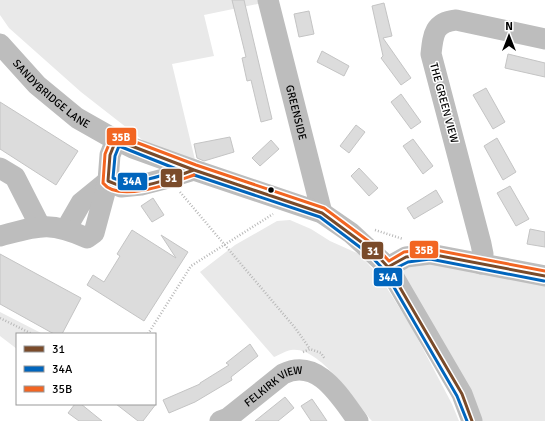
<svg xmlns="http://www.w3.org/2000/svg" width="545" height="421" viewBox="0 0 545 421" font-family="Signika,sans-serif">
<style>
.green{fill:#e9e9e9}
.building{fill:#dcdcdc;stroke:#c4c4c4}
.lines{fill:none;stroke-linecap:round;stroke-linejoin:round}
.path{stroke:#b8b8b8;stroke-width:2.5;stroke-dasharray:1 2;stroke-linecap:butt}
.minor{stroke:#bdbdbd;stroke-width:21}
.bus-1-casing{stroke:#fff;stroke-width:6}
.bus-2-casing{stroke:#fff;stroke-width:6}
.bus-3-casing{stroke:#fff;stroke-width:6}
.bus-1{stroke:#7a4b2a;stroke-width:3}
.bus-2{stroke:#0065bd;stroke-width:3}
.bus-3{stroke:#f26522;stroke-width:3}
.bus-dot{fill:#000;stroke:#fff;stroke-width:1.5}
.labels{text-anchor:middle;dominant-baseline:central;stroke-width:3;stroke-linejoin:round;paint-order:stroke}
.street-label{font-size:11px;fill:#000;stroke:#fff}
.line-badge{stroke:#fff;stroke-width:1.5}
.badge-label{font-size:11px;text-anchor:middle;font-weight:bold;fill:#fff}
</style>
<rect width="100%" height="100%" fill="#fff"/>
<path class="green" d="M0,0H277L204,15L214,56L172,64L196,164L154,149L81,92L9,28L0,15Z
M290,220L311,229L330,241L359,254L380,277L412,328L452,404L459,421H372C356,402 319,345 291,350C285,351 279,355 274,357L200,272L235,245L277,221Z
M406,257L545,276V421H472L396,262Z
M0,312L43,334H17V349L0,336Z"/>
<path class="building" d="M232,0H244L272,119L261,122L251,80L247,81L242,58L246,57Z
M384,3L392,36L383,38L411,78L401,85L381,58L383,56L372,6Z
M309,11L314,34L299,37L294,14Z
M322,51L349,66L344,76L317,62Z
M508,54L545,63V77L505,68Z
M486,88L505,122L493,129L473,95Z
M401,94L421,122L411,129L391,102Z
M0,102L78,151L56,185L0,149Z
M356,125L365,132L349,153L340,146Z
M230,137L234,152L204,161L197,158L194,144Z
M497,138L516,172L503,180L484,146Z
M413,139L433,166L423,174L403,146Z
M271,140L279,149L260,166L252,158Z
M359,168L378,188L369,196L351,176Z
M510,186L529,219L516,226L497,193Z
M436,190L443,202L414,219L407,208Z
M153,198L164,215L152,222L141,206Z
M530,229L545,232V247L527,244Z
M132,230L176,258L161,235L188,252L144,321L87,285L93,275L104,282L120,256L117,254Z
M0,254L81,298L62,334H54L0,304Z
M250,344L258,356L231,377L232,380L195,402L169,413L163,400L200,384V383L229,365L226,363Z
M285,397L294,408L278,421H255Z
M312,399L321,412L327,421H311L301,406Z
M75,404H81L102,421H79L68,413Z
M116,404H156L143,421H138Z"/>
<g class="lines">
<path class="path" d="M180,192L296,329L310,349
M375,230L403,239
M0,318L32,334
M148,334L191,266L273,214
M303,352L310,349L321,353L325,359"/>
<g class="minor">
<path id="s1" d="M268,0L322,213"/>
<path id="s2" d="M0,44L37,85L77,118L107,135L133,148L194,170L322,213L351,233L388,267L462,394L472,421"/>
<path d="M116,140L110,155L108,181L121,187L141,185L168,178L194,170"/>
<path d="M0,168L15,177L40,226"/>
<path d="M66,229L81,203L108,181"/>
<path d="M0,236C39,226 49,221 87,238L94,233L108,181"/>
<path d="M481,264L483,254L481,244L431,54C433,35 434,22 456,20L545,39"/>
<path d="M388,267L406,257L430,254L545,276"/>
<path id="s3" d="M220,421L228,418L283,374C318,357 340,397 358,421"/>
</g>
<g class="bus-1-casing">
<path id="bus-1" d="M116,140L194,170C173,177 148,188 126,187C119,187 114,183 108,181L110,155Z
M194,170L322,213L372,250L388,267L462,394L472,421
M388,267L406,257L430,254L545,276"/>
</g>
<g class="bus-2-casing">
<path id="bus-2" d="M119,146L179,170C159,176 134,187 113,178L115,156Z
M194,175L320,217L369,254L384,270L457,396L467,421
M390,271L408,262L430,259L544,281"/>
</g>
<g class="bus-3-casing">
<path id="bus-3" d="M194,175C174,182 119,204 103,183L105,154L112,137L117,135L196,165L324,208L375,246L389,261L404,252L430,249L545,271"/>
</g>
<use href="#bus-1" class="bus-1"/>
<use href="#bus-2" class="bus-2"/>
<use href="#bus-3" class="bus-3"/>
</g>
<circle class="bus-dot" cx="271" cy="190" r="3.5"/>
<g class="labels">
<g class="street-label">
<text stroke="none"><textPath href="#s2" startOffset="72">SANDYBRIDGE LANE</textPath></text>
<text transform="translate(444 103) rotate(75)">THE GREEN VIEW</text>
<text stroke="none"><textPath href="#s1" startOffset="116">GREENSIDE</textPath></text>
<text stroke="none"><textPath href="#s3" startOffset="65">FELKIRK VIEW</textPath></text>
</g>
</g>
<g class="line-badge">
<rect x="106" y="127" width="31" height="19" rx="4" fill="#f26522"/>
<rect x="160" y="168" width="23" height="20" rx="4" fill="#7a4b2a"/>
<rect x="117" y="172" width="31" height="19" rx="4" fill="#0065bd"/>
<rect x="409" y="240" width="30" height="19" rx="4" fill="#f26522"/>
<rect x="361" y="241" width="23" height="19" rx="4" fill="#7a4b2a"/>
<rect x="373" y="267" width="30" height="20" rx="4" fill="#0065bd"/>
</g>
<g class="badge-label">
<text x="121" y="141">35B</text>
<text x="171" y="182">31</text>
<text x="132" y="185">34A</text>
<text x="424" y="254">35B</text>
<text x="373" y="255">31</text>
<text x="388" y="281">34A</text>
</g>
<rect x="16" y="333" width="140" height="72" fill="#ffffff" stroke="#999999"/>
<rect x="24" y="346" width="20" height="6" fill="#7a4b2a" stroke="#999999"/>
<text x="52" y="353" font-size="12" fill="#000000">31</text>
<rect x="24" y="366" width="20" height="6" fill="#0065bd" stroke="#999999"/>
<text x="52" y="373" font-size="12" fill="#000000">34A</text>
<rect x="24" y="386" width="20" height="6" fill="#f26522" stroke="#999999"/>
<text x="52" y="393" font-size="12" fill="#000000">35B</text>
<g transform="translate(509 36)" stroke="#ffffff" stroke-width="3" paint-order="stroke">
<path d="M0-3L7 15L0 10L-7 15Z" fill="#000000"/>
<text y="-6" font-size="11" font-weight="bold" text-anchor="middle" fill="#000000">N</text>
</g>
</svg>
